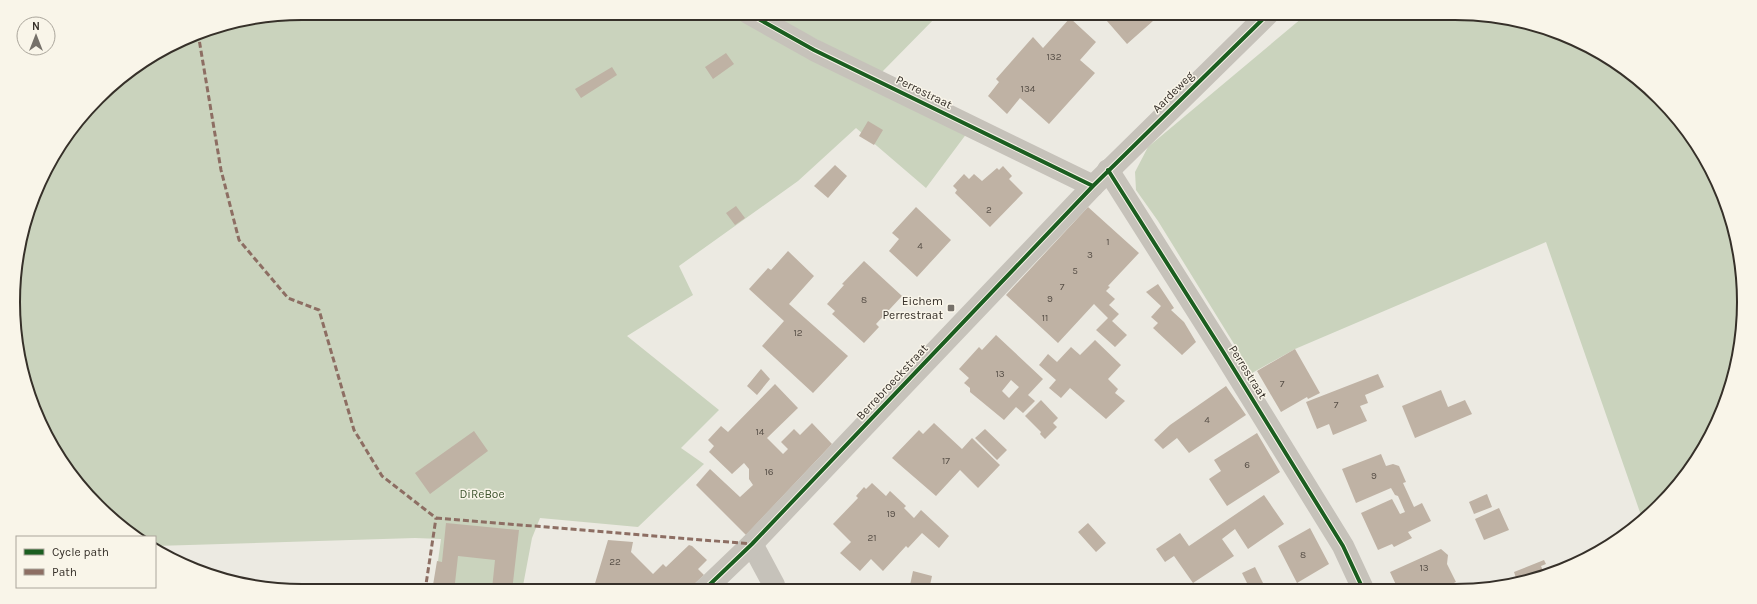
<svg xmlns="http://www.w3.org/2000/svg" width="1757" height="604" viewBox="0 0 1757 604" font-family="Karla,sans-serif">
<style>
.green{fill:#cad3bd}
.building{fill:#bfb2a4;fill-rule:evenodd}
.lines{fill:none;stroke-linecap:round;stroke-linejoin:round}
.minor{stroke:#c6c2ba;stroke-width:22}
.tertiary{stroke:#c6c2ba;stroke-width:22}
.quiet{stroke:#8d6e63;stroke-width:3;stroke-dasharray:6 3;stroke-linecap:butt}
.cycleway-casing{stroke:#f9f5e9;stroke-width:6}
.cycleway{stroke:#1b5e20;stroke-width:4}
.poi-dot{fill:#76716a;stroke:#f9f5e9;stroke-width:1.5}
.labels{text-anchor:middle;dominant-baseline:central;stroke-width:3;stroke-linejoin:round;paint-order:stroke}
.number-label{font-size:10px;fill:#585048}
.street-label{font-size:12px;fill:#363029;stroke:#f9f5e9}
.poi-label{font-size:12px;fill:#363029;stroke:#f9f5e9;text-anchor:end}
.park-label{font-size:12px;fill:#3e542e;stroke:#f9f5e9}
.rim{fill:none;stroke:#363029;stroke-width:2}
</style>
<rect width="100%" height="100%" fill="#eceae2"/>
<path class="green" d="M302,13H735L788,42L967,133L926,188L856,128L798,181L679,266L693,295L627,336L719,410L681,448L704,464L638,527L540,518L532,538L522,591H434L441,539L415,538L155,546V537H135L98,507L62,463L23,377L14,321L15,265L43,174L73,126L111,85L192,35L246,19Z
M766,13H940L881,73Z
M1308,13H1455L1530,23L1583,43L1631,73L1672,111L1705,157L1729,209L1741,264L1743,321L1734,377L1705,447L1643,521L1546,242L1295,349L1252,373L1158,221L1136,190L1135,172L1148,147Z"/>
<path class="building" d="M1100,13H1162L1127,44Z
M1070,18L1096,42L1080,60L1095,73L1049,124L1020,98L1007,114L988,96L999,82L996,79L1033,37L1043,48Z
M726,53L734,64L713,79L705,67Z
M612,67L617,75L581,98L575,89Z
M868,121L883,130L874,145L859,136Z
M835,165L847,176L828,198L814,186Z
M1003,166L1012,176L1009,179L1023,193L990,227L955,193L957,190L953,186L964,174L969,179L974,174L982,181L997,168L999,170Z
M736,206L745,218L735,225L726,213Z
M916,207L951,240L917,277L889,251L899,239L892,233Z
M1088,207L1139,253L1108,286L1110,287L1106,291L1115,299L1109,305L1119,314L1112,321L1127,335L1115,347L1096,330L1108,318L1094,304L1058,343L1006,295Z
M788,251L814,276L789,304L848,356L813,393L762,346L784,321L749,289L768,268L771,270Z
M864,261L902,296L876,324L879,327L864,343L832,314L835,311L827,304L844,285L842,284Z
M1158,284L1174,308L1171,310L1184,322L1196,342L1182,355L1153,328L1158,323L1151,317L1161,306L1146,292Z
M996,335L1043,379L1028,395L1035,401L1023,413L1016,407L1004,420L970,392V388L964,383L969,378L959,369L979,347L982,350ZM1011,380L1019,387L1009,398L1002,391Z
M1095,340L1121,365L1108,379L1118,389L1115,393L1125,401L1106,419L1070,388L1061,398L1049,388L1056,380L1039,365L1048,354L1057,362L1071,347L1080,355Z
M1295,349L1320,393L1308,399L1307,397L1281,412L1257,371Z
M761,369L770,379L757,395L747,386Z
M1378,374L1384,387L1365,395L1368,403L1360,406L1367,421L1333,435L1329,424L1317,429L1306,402Z
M775,384L798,408L767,438L783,454L788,449L781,442L794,429L800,435L812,423L832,444L746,535L696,485L710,469L740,497L753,485L749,479V469L744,463L732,474L709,452L714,446L708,440L721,426L728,432Z
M1226,386L1246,415L1189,453L1177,438L1163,449L1154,440L1170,425Z
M1441,390L1448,407L1465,400L1472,414L1415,438L1402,406Z
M1041,400L1058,418L1053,423L1057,427L1045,439L1040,434L1041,432L1025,416Z
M934,423L962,449L972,438L1000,465L978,488L960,470L936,496L892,458L919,430L923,434Z
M985,429L1007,450L997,460L975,438Z
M474,431L488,451L430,494L415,473Z
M1257,433L1280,472L1227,506L1209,479L1221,471L1214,460Z
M1381,454L1386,466L1393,464L1399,466L1406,482L1403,483L1414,507L1422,503L1431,521L1408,532L1412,538L1394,547L1392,544L1378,550L1361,513L1392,499L1400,514L1405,512L1398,496L1395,495L1391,488L1356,503L1342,469Z
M872,483L886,496L890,491L906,506L904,508L914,518L921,510L949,536L939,548L922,533L908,548L906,546L883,571L871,559L860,571L840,553L851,542L833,524L858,498L856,496L864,487L866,489Z
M1487,494L1492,507L1474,514L1469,502Z
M1264,495L1284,524L1248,549L1235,529L1222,539L1234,556L1193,583L1174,556L1165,562L1156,549L1180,533L1189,546Z
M1499,508L1509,530L1484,540L1475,519Z
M446,523L519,530L512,591L492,589L495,560L458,556L455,583L490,587V591H432L437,561L442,562Z
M1088,523L1106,543L1096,552L1078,532Z
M1310,528L1329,564L1297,583L1278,546Z
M608,540L633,542L631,552L653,574L663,564L666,567L689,545L692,546L707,560L698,569L704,575L688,590H593Z
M1441,549L1448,555L1447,564L1456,582L1441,589H1401L1400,586L1397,587L1390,572Z
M1544,560L1546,564L1541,566L1544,573L1517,581L1514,572Z
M1255,567L1266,589H1250L1242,573Z
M913,571L932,576L929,590L910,585Z
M1041,583L1047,589H1033Z"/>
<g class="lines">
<path class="minor" d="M748,13L814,50L1093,186
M1108,170L1222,350L1343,546L1363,589
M752,544L774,585L775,590"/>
<path class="tertiary" d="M704,590L752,544L1093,186L1269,13"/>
<path class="quiet" d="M198,33L221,170L239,240L288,298L319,310L354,430L382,476L436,518
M436,518L752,544
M425,591L436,518"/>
<g class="cycleway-casing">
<path id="cycleway" d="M748,13L814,50L1093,186
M1108,170L1222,350L1343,546L1363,589
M704,590L752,544L1093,186L1269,13"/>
</g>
<use href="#cycleway" class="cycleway"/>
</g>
<rect class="poi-dot" x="947" y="304" width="8" height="8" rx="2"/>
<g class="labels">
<g class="number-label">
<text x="1054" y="57">132</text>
<text x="1028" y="89">134</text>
<text x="989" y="210">2</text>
<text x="1108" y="242">1</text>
<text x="920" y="246">4</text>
<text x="1090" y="255">3</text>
<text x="1075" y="271">5</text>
<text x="1062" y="287">7</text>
<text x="1050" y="299">9</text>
<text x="864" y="300">8</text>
<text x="1045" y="318">11</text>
<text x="798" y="333">12</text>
<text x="1000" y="374">13</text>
<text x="1282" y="384">7</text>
<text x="1336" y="405">7</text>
<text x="1207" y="420">4</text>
<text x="760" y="432">14</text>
<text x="946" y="461">17</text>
<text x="1247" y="465">6</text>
<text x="769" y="472">16</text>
<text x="1374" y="476">9</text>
<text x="891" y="514">19</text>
<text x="872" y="538">21</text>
<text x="1303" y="555">8</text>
<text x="615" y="562">22</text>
<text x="1424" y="568">13</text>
</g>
<g class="street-label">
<text transform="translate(924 92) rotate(26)">Perrestraat</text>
<text transform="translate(1173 92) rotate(-45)">Aardeweg</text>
<text transform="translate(1248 372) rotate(58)">Perrestraat</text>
<text transform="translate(892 382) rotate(-47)">Berrebroeckstraat</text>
</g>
<g class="poi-label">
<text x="943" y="301">Eichem<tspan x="943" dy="14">Perrestraat</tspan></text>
</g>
<g class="park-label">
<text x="482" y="494">DiReBoe</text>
</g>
</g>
<path d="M0 0H1757V604H0ZM302 20H1455A282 282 0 0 1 1737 302V302A282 282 0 0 1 1455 584H302A282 282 0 0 1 20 302V302A282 282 0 0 1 302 20Z" fill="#f9f5e9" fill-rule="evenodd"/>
<path class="rim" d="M302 20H1455A282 282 0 0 1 1737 302V302A282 282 0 0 1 1455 584H302A282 282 0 0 1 20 302V302A282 282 0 0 1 302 20Z"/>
<rect x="16" y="536" width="140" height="52" fill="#f9f5e9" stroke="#aba69c"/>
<rect x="24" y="549" width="20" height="6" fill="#1b5e20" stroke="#aba69c"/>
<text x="52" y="556" font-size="12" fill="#363029">Cycle path</text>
<rect x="24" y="569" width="20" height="6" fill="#8d6e63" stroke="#aba69c"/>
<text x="52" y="576" font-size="12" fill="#363029">Path</text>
<g transform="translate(36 36)"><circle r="19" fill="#f9f5e9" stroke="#aba69c"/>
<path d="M0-3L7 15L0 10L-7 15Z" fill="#76716a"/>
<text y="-6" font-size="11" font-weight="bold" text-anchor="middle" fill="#363029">N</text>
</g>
</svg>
